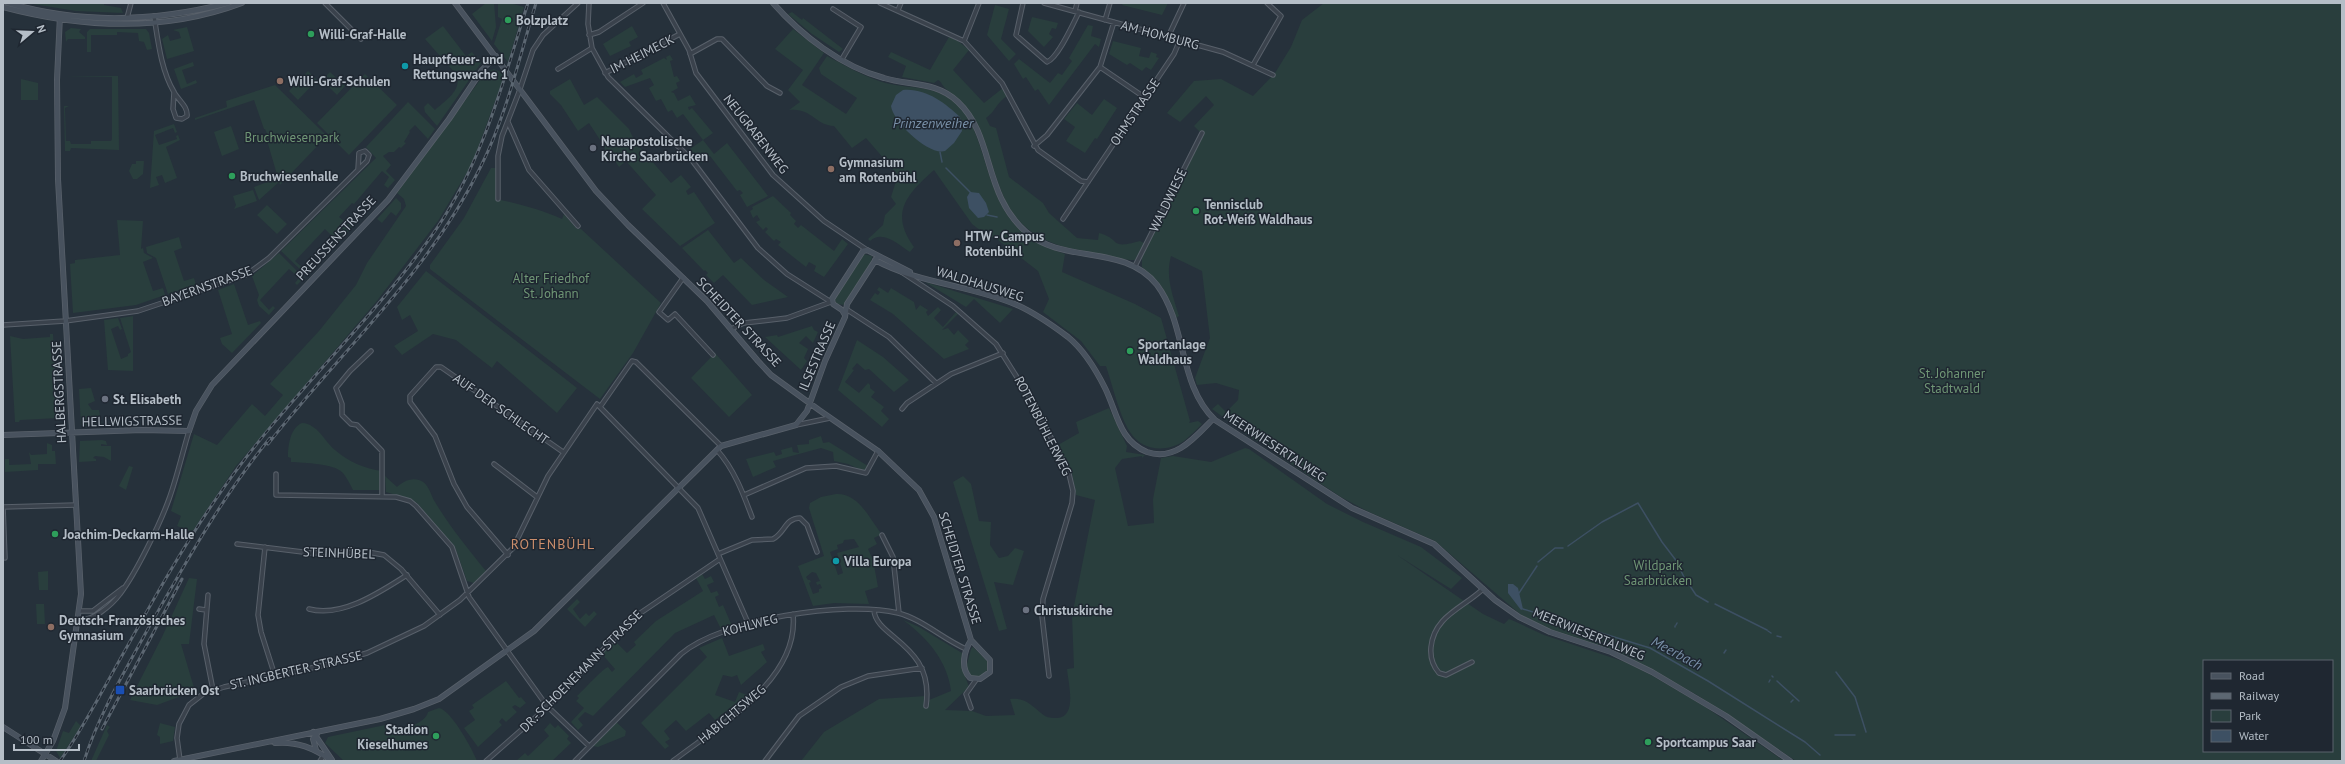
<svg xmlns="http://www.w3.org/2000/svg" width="2345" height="764" viewBox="0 0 2345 764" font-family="'PT Sans',sans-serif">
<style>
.green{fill:#293e3d;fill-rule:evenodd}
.water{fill:#3d5063}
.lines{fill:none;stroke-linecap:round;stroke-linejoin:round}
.stream{stroke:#3d5063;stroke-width:1.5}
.street-casing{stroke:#58606a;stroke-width:5.5}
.secondary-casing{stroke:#58606a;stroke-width:6}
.street{stroke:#3a424c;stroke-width:3.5}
.secondary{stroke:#48525e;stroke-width:4.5}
.rail-casing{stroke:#5c6772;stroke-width:3}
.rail{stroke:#1f2731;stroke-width:1.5;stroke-dasharray:4.5;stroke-linecap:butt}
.leisure-dot{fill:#2e9e5b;stroke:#1f2731;stroke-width:1.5}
.culture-dot{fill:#0f9aa8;stroke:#1f2731;stroke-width:1.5}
.education-dot{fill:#8d6e63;stroke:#1f2731;stroke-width:1.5}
.worship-dot{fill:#6b7280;stroke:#1f2731;stroke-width:1.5}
.transit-dot{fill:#1a4fb4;stroke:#1f2731;stroke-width:1.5}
.labels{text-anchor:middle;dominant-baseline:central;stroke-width:3;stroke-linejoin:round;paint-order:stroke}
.poi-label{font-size:13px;font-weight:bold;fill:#b5bec7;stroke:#1f2731;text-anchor:start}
.street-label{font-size:13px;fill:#b5bec7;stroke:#1f2731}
.park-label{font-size:13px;fill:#6f9675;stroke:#1f2731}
.water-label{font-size:14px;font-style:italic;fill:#7990a8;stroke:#1f2731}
.neighbourhood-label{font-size:14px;letter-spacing:1px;fill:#cb8e6c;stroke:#1f2731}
</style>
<rect width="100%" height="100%" fill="#26313b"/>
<path class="green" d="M27,3H104V5L121,8L123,13L76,11Z
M486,3H494L496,27L492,41L472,14Z
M498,3H510L524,7L508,62L494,44L502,19L498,17Z
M1123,3H1168L1162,15L1122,5Z
M1324,3H2342V761H1796L1697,695L1627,656L1551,630L1521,615L1435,541L1367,511L1341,497L1279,456L1265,444L1256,441L1212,409L1218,404L1226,412L1238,400L1239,390L1216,383L1197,385L1195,378L1210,338L1202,271L1171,256C1165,277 1173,296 1179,316L1176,318L1162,287L1142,267V257L1138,255L1135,260C1128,261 1100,254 1090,252C968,236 1018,145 946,89C942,86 942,82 938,80L934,83L902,77L906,66L888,57L891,52L930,70L949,37L958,41L969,50L953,70L984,103L1003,88L1007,96C997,102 995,112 986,118L990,126L996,128L1009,177L1043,203L1049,213L1077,238L1098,240L1099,233C1122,239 1108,250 1140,241L1148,245L1203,135L1194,126L1214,105L1206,96L1180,122L1167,113L1194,81L1221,79L1253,96L1275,73L1291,47L1302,20ZM2204,661H2332V751H2204Z
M995,5L1009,9L1001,39L1016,54L1009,61L987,35Z
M792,12L802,20L803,18L843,49L839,52L812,34L788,14Z
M1032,17L1058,23L1056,29L1052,28L1049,34L1053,37L1044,47L1028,31Z
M1088,25L1093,26L1091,36L1101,39L1099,47L1095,44L1049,105L1038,89L1035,91L1026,77L1023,79L1014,64L1019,59L1050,83L1058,73L1062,75L1072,61L1069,58Z
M443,26L466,56L472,52L481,63L437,126L425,112L424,107L428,103L435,110C446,100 463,90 456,74L425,39Z
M632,26L638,37L629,42L631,46L610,56L603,44Z
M187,27L194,51L167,59L162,39L168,35L170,41L181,38L179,32L173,30Z
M71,28L81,29L79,32L85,37V39H68L66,42L65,32Z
M90,29H146L149,33L152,49L147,50L144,42L139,41L138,33L117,32V35H91V52H87V32Z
M793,29L824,53L802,85L846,114L857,98L821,74L819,68L827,56C844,65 861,75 879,81C909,91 934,82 959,106C970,117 976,134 981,149C997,201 1007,237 1065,254L1062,272L1135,304L1161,318L1190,421L1189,423L1198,421L1202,424C1196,430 1190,436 1184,441C1166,453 1142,451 1130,432C1120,417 1112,384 1106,366H1100L1081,341L1043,312L1049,299L1038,271L998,240L981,231L972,224L934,170C907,194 889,213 914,247L910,252C899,245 883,229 870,241L868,239L883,225L885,215L896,204L891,197L898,175L866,138L852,148L834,126C815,125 811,107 789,110L800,102L788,90L803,70L775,49Z
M1113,41L1141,48L1139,56L1149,58L1151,52L1157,54L1156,57L1159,58L1151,70L1146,67L1142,71L1130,63L1127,65L1109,54Z
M670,55L673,60L670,61L674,77L677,76L680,81L676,83L678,88L671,92L674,93L678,101L690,95L696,105L688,107L689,110L692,108L713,133L703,140L714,154L727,143L768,196L747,207L740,195L743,193L740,190L737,191L710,156L701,163L690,149L703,140L683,114L677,118L672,110L668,112L661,99L656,101L649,88L654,85L650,78L625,87L620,82L634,74L636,78L643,74L641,70L664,58L667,60L666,57Z
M193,62L194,66L182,70L187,84L196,80L197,83L181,89L174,69Z
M494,69L505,74L472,164L438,221L376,302L236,466L192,532L177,526L181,516L171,511L194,434L217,445L252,404L265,416L283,395L270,384L319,331L356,285L367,263L406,206L404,199L397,193L486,72Z
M308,71L317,80L298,100L289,91Z
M330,72L345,86L337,95L322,80Z
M365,74L397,105L349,155L317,123Z
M118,76L119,150L71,148L70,151H65L64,106H69L65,108L66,141H70L71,144H91V141H111L112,139V77L64,76Z
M21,79L38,83V100H21Z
M570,79L584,105L597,97L629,129L635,142L671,183L681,175L691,187L686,191L688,195L694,192L715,223L680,246L642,209L656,195L626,161L619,167L613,158L606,163L600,154L605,150L604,146L589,123L578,131L561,105L550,94V91Z
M275,85L327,136L280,185L279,182L259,200L254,187L278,178L266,137L268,136L265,129H264L254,100L195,120V118L227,107L226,101Z
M1104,99L1117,108L1097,139L1095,138L1085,153L1066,141L1075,127L1064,119L1077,103L1092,115Z
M408,102L435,129L428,139L415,125L409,131L410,132L404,142L406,143L401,148L399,147L394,152H389L383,156L391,165L386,171L395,180L388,188L384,185L389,177L382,171L354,204L352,203L339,217L348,224L354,219L357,222L334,247L330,244L335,239L325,229L295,261L305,270L308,267L311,270L306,275L281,251L376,158L366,147Z
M174,124L177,132L175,133L173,128L155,135L159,145L177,139L176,136L178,135L180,140L166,147L177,178L165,183L162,175L156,177L159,185L150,188L154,131Z
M231,126L239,149L222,156L214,132Z
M136,161H144L143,174L137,179H133L129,171L132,164H136Z
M491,168H496V199C516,203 542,210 562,219L564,214L577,229H581L661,303L633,353L600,399L430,269V265L464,218Z
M253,190L257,201L234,209L236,205L233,196Z
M773,196L791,213L790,215L796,221L794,224L798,228L801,225L834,251L842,239L848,244L824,277L814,271L816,266L809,262L806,267L778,245L781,242L776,239L774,241L765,232L768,229L766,227L763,230L756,222L760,220L757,215L753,218L750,211L753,209L752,207Z
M396,198L401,203V209L396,216L391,212L382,223L377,219Z
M267,205L287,224L277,234L257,215Z
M117,220L143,221L141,249L143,248L144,253L153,258L143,262L153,291L163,288L165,295L136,305L73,313L70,264L75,263V260L120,255Z
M708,230L734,263L741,258L764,280L788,297L752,305L723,275L714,283L706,275L708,273L705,270L704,271L682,248Z
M179,237L182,248L174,251L184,281L194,278L196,285L168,294L156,258L147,253L146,247Z
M279,253L304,278L297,285L295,283L299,278L289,269L260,300L269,310L273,306L275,308L269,315L259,306L257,300L259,295L252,276Z
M863,254L872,256L871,264L844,305L837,304L834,299Z
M426,271L577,388L557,413L497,361L492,368L456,340L433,334L402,355L394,346L418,331L410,315L402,320L397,307Z
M925,282L1013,309L1000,323L974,299L966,307Z
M234,284L248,325L260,321L261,323L232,353L222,344L220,338L232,334L218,290Z
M879,287L888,293L891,288L914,302L916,310L920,305L928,310L926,312L928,316L938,307L941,310L934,318L943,327L956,312L958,314L942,330L948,328L954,335L958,330L969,341L965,345L969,349L944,359L893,314L870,300L875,293L878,295L880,292L877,290Z
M133,316V371L108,370L104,320L118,318L122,329L120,330L118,326L111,329L121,359L128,356V354L131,352L120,318Z
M812,326L814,330L818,332L813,343L806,336L799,343L808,349L804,358L807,361L801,370L765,337L777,335L778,337Z
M50,334H53L58,418L20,420L19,422H15L10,336L23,339L50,337Z
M857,340L883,357L909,380L894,392L869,369L865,370L857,363L852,369L854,370L845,382L859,393L868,383L870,385V388L875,392L871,397L884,407L881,411L889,419L882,427L838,390Z
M715,353L752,395L729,417L691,378Z
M91,388L95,401L88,404L92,410H99L102,425L81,426L79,389Z
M1109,408L1127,446L1126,452L1145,455L1142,458V456L1122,459L1115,468L1128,526L1154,523L1153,499L1161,458L1173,456L1211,462L1245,448L1249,449L1327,504L1363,522L1421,547L1462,578L1451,589L1397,555L1483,614L1504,624L1509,619L1514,621L1544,635L1625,662L1651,675L1704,706L1784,761H801L824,732L879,699L926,696L929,700L951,691C948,662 927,637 903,620L919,627L962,653V668L969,687L945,710L972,711L986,716L1015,715L1010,699C1027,697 1032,707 1045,716C1049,718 1053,718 1057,718C1078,717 1068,682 1067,669L1074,668L1072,616L1095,500L1076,495L1072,473L1058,445L1079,433L1076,422Z
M302,423C318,424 324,441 335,450C349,462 364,468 381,471L380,490H353C350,484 347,478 343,473C334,463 304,463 291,462V458L288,457C288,446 290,428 302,423Z
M821,436L823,443L829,442L868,466L864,471L848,464L834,461L833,452L821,448L773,461L776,467L753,477L746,459L774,452L776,456L782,454L781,450L792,447L793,452L799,453L797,445L809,444V440Z
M102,440L106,441L107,445L101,444V446H111V461L104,457L95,456L93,458L96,459V461L79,462L80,441Z
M47,443L52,445V451H55L56,464H38V470L5,472V459H9V465L31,464L29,452L31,455L47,454Z
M129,466L133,467L126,490L119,486Z
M385,476L397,487C401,483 410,477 419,480C429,483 430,494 435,502C450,527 468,549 486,571L474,583L467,581L455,547L417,503L410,499L386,492Z
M963,476L971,484L979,521L991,522L990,545L999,558L1008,556L1015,548L1024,551L1013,585L994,582L1007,629L999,631L953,482Z
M836,494C858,493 868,516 880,532V535L874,538L877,544L868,549L873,560L878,587L865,591L869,604L834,603L813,606L798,566L824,556L809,508L810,503L821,497ZM854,539L859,547L837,553L843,573L838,575L830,552L838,549L837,545L843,543L844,540ZM812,572L816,573L820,581L816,582L817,585L820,584L822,588L819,589V592L813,594L809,583L811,582L810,580H808L806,577Z
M48,571V590H39L38,572Z
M702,574L705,579L711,576L714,582L707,585L711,593L717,591L719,595L715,597L719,607L723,605L732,626L721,629L714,615L675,633L593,716L585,712L578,719L583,725L578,730L571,722L584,708L576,701L579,698L577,696C586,688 601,670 608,667L612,672L615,669L602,654L615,641L627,653L636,645L634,642L656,621L703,591L696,578Z
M189,578L197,579L189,644H181L195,691L157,705L130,700L162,637Z
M577,599L580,602L573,609L580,619L586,613L589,616L594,611L597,614L585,627L567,609Z
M36,604H44L45,624H37Z
M722,638L729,656L763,644L765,650L761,652L767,662L741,685L737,675L732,677L723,675L715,695L735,702L739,692L747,695L715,720L709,713L686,731L676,720L664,731L670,739L665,742L669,746L665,749L641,723L707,657L699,648Z
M973,647L988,662V670L980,677L971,676L966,668L971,649Z
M506,681L519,698L521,697L526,703L520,708L515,705L512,707L517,712L506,722L502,718L499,722L502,725L478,747L464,728L475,720L469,711L474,708L472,705Z
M439,708C451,710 473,750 477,761H344L325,743L328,737L385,725L395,731C405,728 425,724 428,712Z
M76,721L81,726L60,758L56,751L63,731L69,733Z
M616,722L626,731L625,736L598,747L593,746Z
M160,723L175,727L173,741L160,744V737L157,735Z
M550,723L555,728L558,725L569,736L567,739L571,743L552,761H516L525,753L528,756L549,736L544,730Z
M107,725L110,727L107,731L109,735L96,761H91Z"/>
<path class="water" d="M903,90C926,88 945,103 960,117L962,131L954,143L945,151C929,156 893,122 891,106L896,95Z
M970,192L979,193L986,203L989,212L984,217L978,218L969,208L967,197Z
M1508,584H1513L1518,588L1523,609L1521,610L1508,593Z"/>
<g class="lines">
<path class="stream" d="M940,152L942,162
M946,168L971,193
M987,215L997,217
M1568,546L1602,522L1638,503L1662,542L1678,563
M1538,562L1555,548H1563
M1680,569L1685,579
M1688,583L1696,595L1708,602
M1519,593L1537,566
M1715,604L1767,630
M1523,609L1650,648L1708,681L1805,742L1820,755
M1676,625L1677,623
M1675,627V626
M1768,631L1771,633
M1777,636L1781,637
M1724,653L1726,650
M1836,672L1855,697L1866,732
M1772,676L1773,677
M1777,681L1799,701
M1769,682L1770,680
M1791,702L1793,700
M1835,735H1855"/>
<g class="street-casing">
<path id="street" d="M325,3L361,39
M589,3L588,24L592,48L608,77L691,159L758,248L787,274L831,302
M663,3L689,50L696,73L773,175L824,221L867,250
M880,3L964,41L1002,83L1038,150L1081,181L1088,182
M1023,3L1016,35L1047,62C1058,58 1073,24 1079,12
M1044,3L1223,52L1273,75
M833,9L861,27L842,59
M898,10L901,3
M1075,11L1077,3
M154,16C158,41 161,70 174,92C178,100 188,106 187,116L182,119L176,118L173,109L174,92
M127,18L131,3
M1105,20L1110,3
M589,35L599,32L643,3
M1168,37L1184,3
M964,41L979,3
M690,54L717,39H722L767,86L780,93
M1253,65L1281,16L1267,3
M1100,67L1144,97
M558,69L592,48
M605,73L680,34
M508,122L529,170L578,226
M1034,146L1047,135L1100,67L1114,22
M498,199V156L502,136L519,92L533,50L543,35L578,3
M1063,219L1174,54L1180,40
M1135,266L1202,133
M900,271L953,306L996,344L1037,409L1069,474L1073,491L1072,503L1043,599L1042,616L1049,676
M683,278L659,312L668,320L675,314L713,355
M846,309L889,337L936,383
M3,325L65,321L138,311L246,275L269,258L367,161L369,155L365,151L359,153L358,169
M731,329L744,323L787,318L831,302
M371,351L350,371L336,388L342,404V415L351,424L357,425L382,451V496
M600,407L632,361L636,362L721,446
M902,409L907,403L951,374L1003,353
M796,425L830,418
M717,450C734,469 743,493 752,517
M494,464L537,497
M276,474V495L396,497L410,501L416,506L452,547L469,597L511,656L547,706L589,746
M744,495L806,468L836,466L866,473L878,451
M3,507L76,505
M3,507L5,558
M882,535L893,557L899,613
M237,544L311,553L368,552L384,555L401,569L440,615
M265,547L258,615L261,632L275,676
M718,554L752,540L773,539C785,533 785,518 800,518L807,525L817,552
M508,555L467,507L454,484L435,436L410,402V396L436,367H441L563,452
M208,595L204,644L213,690
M199,609L206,610
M309,609C342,618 380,592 407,575
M874,610C875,638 935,644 926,706
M79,611H93L123,588
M78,620C92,622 112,605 120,594C136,573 160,524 169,499C177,477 182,454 189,431
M1472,662L1446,675L1439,673C1433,666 1430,657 1431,647C1434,616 1463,608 1483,589
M971,708L966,694L976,680
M180,760L177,738L179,724L189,705L203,694L224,687L325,665L367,653L424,626L460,600L513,548L548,476L597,404L698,508L749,625
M320,761L324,755
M486,761L544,710L636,616L720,559
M575,761L681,654C722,619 846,600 898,613C922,619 943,639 966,649
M673,761C718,726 800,680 793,614
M765,761L799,716L841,687L868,676L922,668"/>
</g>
<g class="secondary-casing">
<path id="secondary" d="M8,3C80,24 155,22 228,3
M455,3L596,191L628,225L707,301L758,361L771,375L819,410L878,451L919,490L934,517L971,640L990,660V672L980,679L970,678C960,668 964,651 971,640
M773,3C801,35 842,67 884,78C910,86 936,81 958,102C995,137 982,193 1026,232C1064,265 1124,243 1157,285C1187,325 1178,385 1215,420L1352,508L1434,544L1495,600L1519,617L1550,632L1611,652L1652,672L1726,716L1790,761
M3,7C82,28 165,32 242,3
M875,260C919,284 971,285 1017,305C1035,313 1052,325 1068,337C1084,350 1096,370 1105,388C1117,412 1119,441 1147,452C1176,462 1196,436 1213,419
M845,315L842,310L833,304L832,299L863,251L867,250L910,272
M3,435L142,430L189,431L196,411L212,385L388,200L449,119L482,70L496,56
M3,727L56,761
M313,732L332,760
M275,743C297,741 314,748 332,761
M316,750L313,739L317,734
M41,761L53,741L65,708L81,594L58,179L57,80L60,15
M174,761L380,719L414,709L439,699L534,631L721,446L796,425L807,411L825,361L845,317L847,304L878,256"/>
</g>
<use href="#street" class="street"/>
<use href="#secondary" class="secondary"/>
<g class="rail-casing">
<path id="rail" d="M268,444C340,352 429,273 481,166C507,114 519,58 536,3
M102,729L182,579
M60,761C80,733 96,702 113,672C148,609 183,545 225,486C289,395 374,320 437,228C484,159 503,81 528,3
M84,761C99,714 125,671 149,627C186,562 222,497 270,438"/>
</g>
<use href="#rail" class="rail"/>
</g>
<g class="leisure-dot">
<circle cx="508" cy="20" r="4"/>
<circle cx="311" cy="34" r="4"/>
<circle cx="232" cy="176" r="4"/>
<circle cx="1196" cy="211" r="4"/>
<circle cx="1130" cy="351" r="4"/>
<circle cx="55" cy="534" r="4"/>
<circle cx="436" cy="736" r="4"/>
<circle cx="1648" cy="742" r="4"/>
</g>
<g class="culture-dot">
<circle cx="405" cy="66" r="4"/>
<circle cx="836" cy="561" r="4"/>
</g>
<g class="education-dot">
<circle cx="280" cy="81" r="4"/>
<circle cx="831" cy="169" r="4"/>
<circle cx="957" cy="243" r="4"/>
<circle cx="51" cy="627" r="4"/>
</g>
<g class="worship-dot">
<circle cx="593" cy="148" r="4"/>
<circle cx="105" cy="399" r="4"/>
<circle cx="1026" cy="610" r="4"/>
</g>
<rect class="transit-dot" x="115" y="685" width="10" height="10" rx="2"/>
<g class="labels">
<g class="poi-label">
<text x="516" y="20">Bolzplatz</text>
<text x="319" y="34">Willi-Graf-Halle</text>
<text x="413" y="59">Hauptfeuer- und<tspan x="413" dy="15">Rettungswache 1</tspan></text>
<text x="288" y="81">Willi-Graf-Schulen</text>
<text x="601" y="141">Neuapostolische<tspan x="601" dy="15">Kirche Saarbrücken</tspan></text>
<text x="839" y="162">Gymnasium<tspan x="839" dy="15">am Rotenbühl</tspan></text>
<text x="240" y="176">Bruchwiesenhalle</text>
<text x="1204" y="204">Tennisclub<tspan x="1204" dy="15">Rot-Weiß Waldhaus</tspan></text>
<text x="965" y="236">HTW - Campus<tspan x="965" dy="15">Rotenbühl</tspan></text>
<text x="1138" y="344">Sportanlage<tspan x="1138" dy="15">Waldhaus</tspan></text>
<text x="113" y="399">St. Elisabeth</text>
<text x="63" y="534">Joachim-Deckarm-Halle</text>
<text x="844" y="561">Villa Europa</text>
<text x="1034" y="610">Christuskirche</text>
<text x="59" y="620">Deutsch-Französisches<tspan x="59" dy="15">Gymnasium</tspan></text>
<text x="129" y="690">Saarbrücken Ost</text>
<text x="428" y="729" text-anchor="end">Stadion<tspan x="428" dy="15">Kieselhumes</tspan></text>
<text x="1656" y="742">Sportcampus Saar</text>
</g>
<g class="street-label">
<text transform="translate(1160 35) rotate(15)">AM HOMBURG</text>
<text transform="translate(642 54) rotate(-27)">IM HEIMECK</text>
<text transform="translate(1135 112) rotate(-56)">OHMSTRASSE</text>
<text transform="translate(756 134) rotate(52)">NEUGRABENWEG</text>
<text transform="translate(1168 200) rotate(-64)">WALDWIESE</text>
<text transform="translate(336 238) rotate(-47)">PREUSSENSTRASSE</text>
<text transform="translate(980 284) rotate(17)">WALDHAUSWEG</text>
<text transform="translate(207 286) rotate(-20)">BAYERNSTRASSE</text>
<text transform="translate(739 322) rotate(47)">SCHEIDTER STRASSE</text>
<text transform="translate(817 356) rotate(-67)">ILSESTRASSE</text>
<text transform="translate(59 392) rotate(-93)">HALBERGSTRASSE</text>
<text transform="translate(501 409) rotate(35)">AUF DER SCHLECHT</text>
<text transform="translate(132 421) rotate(-1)">HELLWIGSTRASSE</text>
<text transform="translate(1043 426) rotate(63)">ROTENBÜHLERWEG</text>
<text transform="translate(1275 446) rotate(33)">MEERWIESERTALWEG</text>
<text transform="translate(339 553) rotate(2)">STEINHÜBEL</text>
<text transform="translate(960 568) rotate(73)">SCHEIDTER STRASSE</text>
<text transform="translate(750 625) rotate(-14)">KOHLWEG</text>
<text transform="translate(1589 634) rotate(22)">MEERWIESERTALWEG</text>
<text transform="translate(296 670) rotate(-13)">ST. INGBERTER STRASSE</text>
<text transform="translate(581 671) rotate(-45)">DR.-SCHOENEMANN-STRASSE</text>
<text transform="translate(732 714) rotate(-40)">HABICHTSWEG</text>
</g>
<g class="park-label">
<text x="292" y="137">Bruchwiesenpark</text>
<text x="551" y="278">Alter Friedhof<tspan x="551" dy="15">St. Johann</tspan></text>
<text x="1952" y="373">St. Johanner<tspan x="1952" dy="15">Stadtwald</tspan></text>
<text x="1658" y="565">Wildpark<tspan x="1658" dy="15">Saarbrücken</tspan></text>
</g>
<g class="water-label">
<text x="933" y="123">Prinzenweiher</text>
<text transform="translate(1677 653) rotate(28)">Meerbach</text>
</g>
<g class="neighbourhood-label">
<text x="553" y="544">ROTENBÜHL</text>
</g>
</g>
<rect width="2345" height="764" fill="none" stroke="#b5bec7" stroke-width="8"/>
<rect x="2203" y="660" width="130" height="92" fill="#1f2731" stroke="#5b636d"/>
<rect x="2211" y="673" width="20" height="6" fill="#48525e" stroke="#5b636d"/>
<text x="2239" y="680" font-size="12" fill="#b5bec7">Road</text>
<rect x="2211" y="693" width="20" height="6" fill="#5c6772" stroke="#5b636d"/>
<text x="2239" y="700" font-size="12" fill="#b5bec7">Railway</text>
<rect x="2211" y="710" width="20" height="12" fill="#293e3d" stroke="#5b636d"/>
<text x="2239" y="720" font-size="12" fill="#b5bec7">Park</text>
<rect x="2211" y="730" width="20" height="12" fill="#3d5063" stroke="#5b636d"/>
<text x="2239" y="740" font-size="12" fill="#b5bec7">Water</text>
<g transform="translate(32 32) rotate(71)" stroke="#1f2731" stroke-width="3" paint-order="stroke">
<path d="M0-3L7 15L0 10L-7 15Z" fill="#b5bec7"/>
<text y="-6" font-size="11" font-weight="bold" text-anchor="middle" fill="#b5bec7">N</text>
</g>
<path d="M14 744v6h65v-6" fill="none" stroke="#b5bec7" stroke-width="2"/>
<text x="20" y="744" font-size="12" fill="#b5bec7" stroke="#1f2731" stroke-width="3" paint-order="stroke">100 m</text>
</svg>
